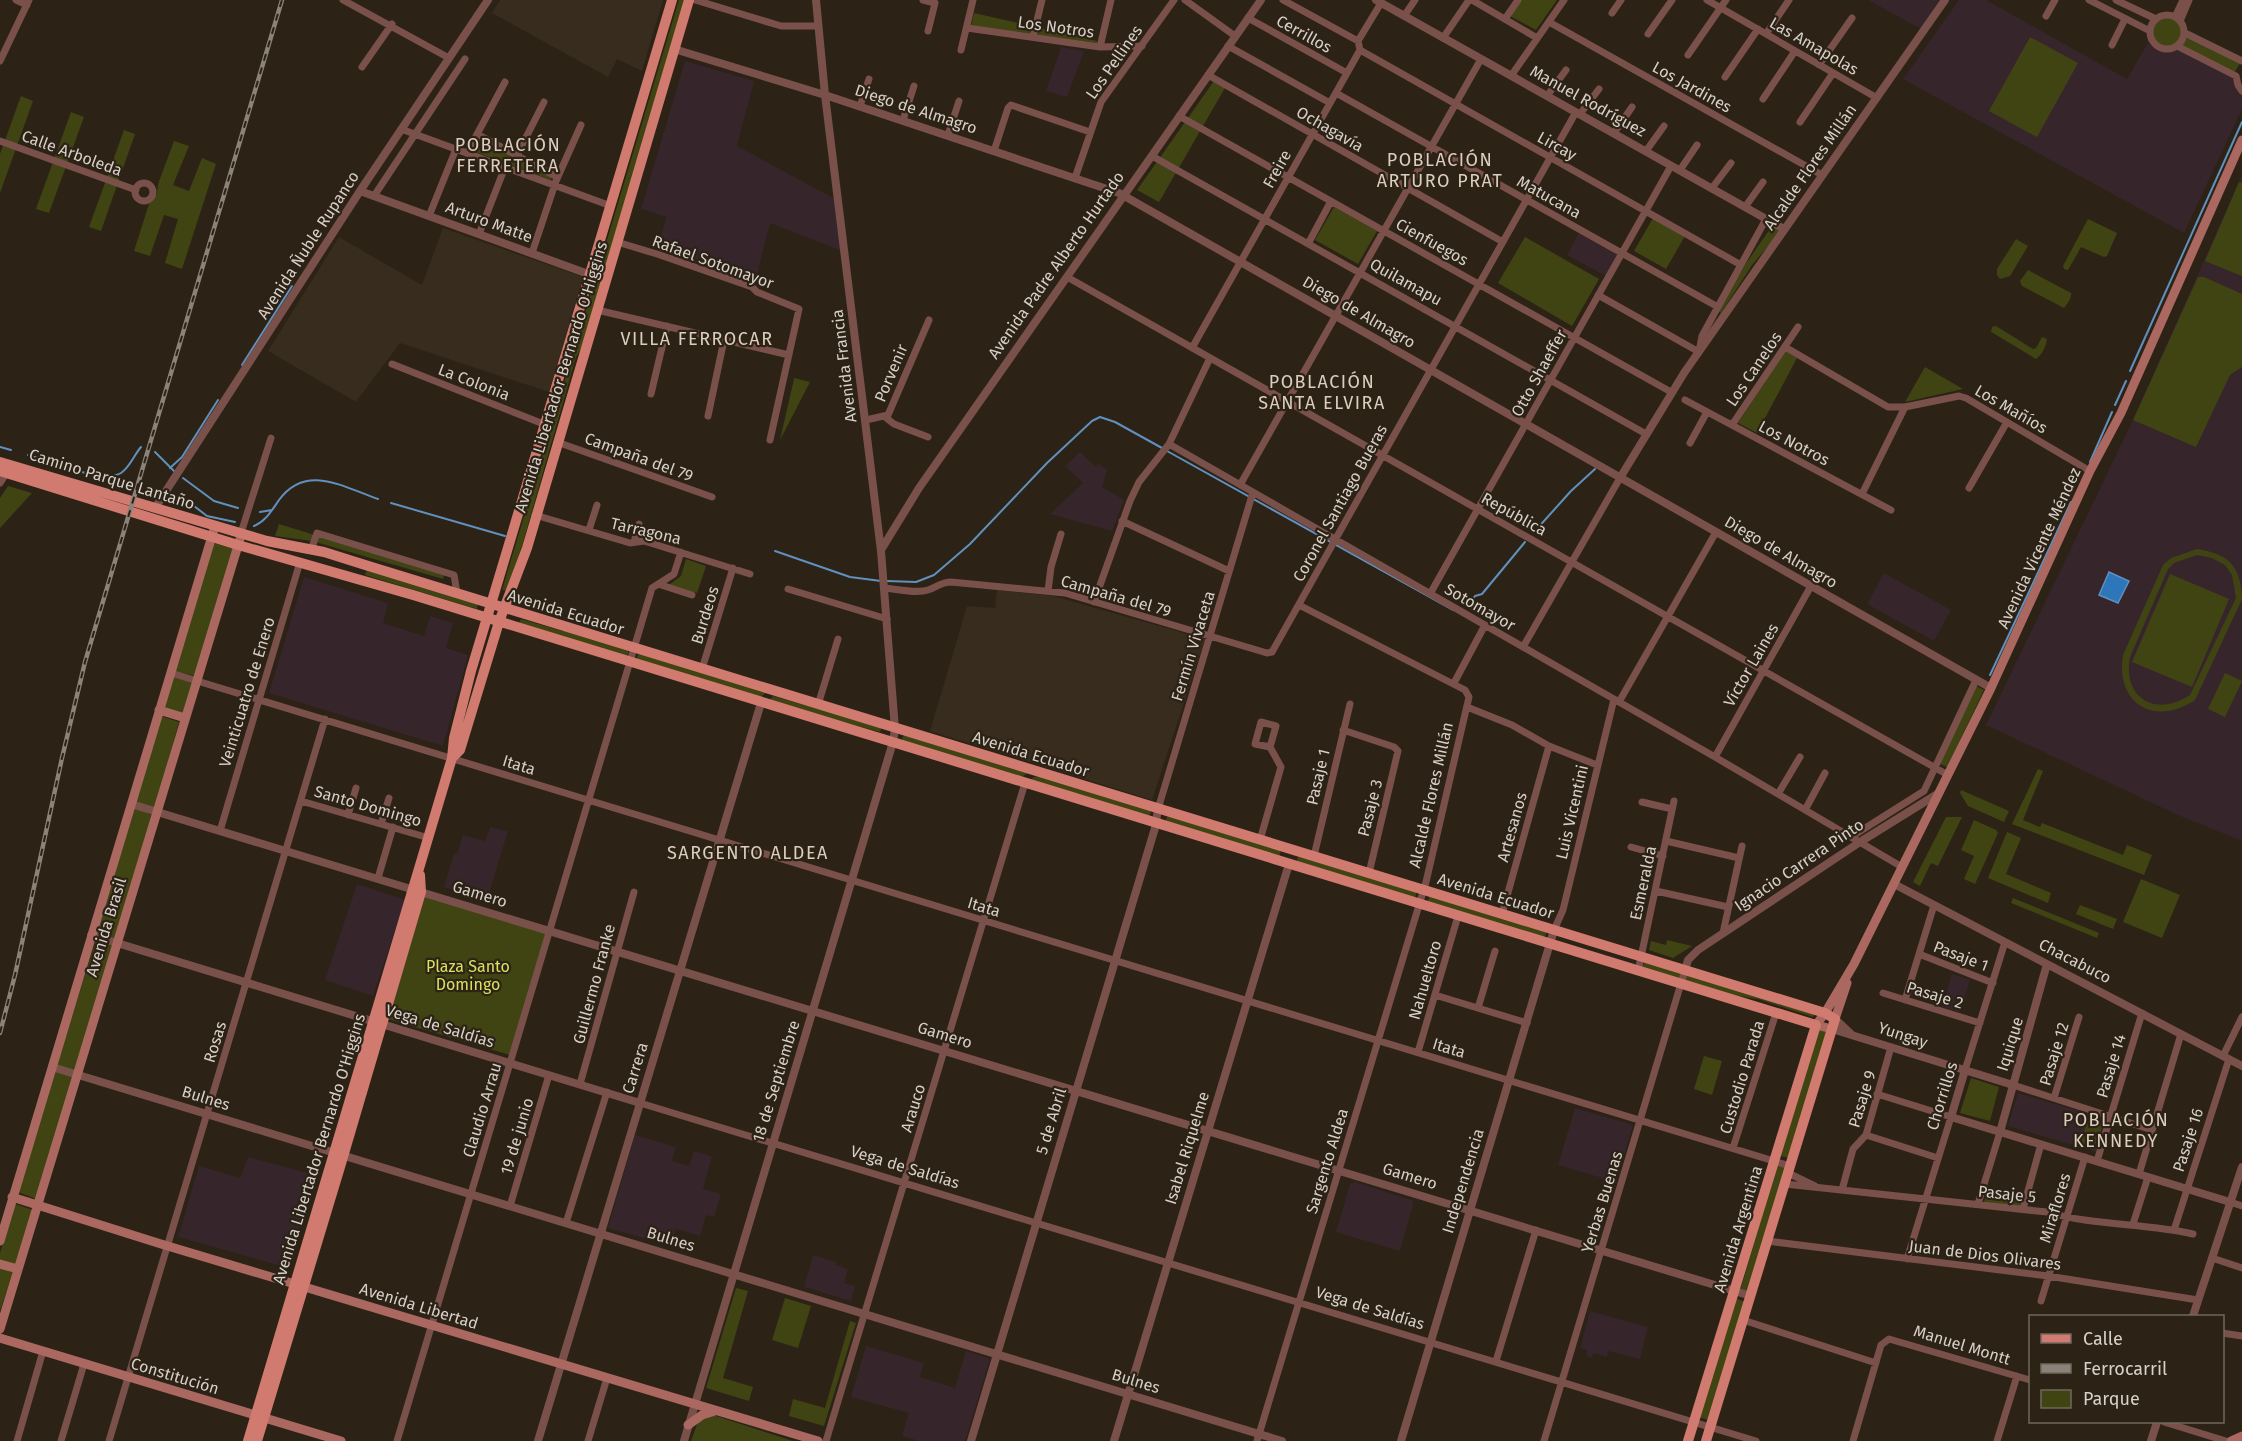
<svg xmlns="http://www.w3.org/2000/svg" width="2242" height="1441" viewBox="0 0 2242 1441" font-family="'Fira Sans',sans-serif">
<style>
.commercial{fill:#372c1d}
.education{fill:#37252c}
.green{fill:#404413;fill-rule:evenodd}
.water{fill:#2d76ba;stroke:#6091be;stroke-width:1.5}
.lines{fill:none;stroke-linecap:round;stroke-linejoin:round}
.stream{stroke:#6091be;stroke-width:2}
.minor{stroke:#7a504b;stroke-width:7}
.tertiary{stroke:#7a504b;stroke-width:8}
.secondary{stroke:#aa6860;stroke-width:9}
.primary{stroke:#d07a70;stroke-width:10}
.rail-casing{stroke:#8b8379;stroke-width:4.5}
.rail{stroke:#2c2216;stroke-width:2;stroke-dasharray:7;stroke-linecap:butt}
.labels{text-anchor:middle;dominant-baseline:central;stroke-width:4.5;stroke-linejoin:round;paint-order:stroke}
.street-label{font-size:16px;fill:#d7d0c8;stroke:#2c2216}
.park-label{font-size:16px;fill:#d7e35c;stroke:#2c2216}
.neighbourhood-label{font-size:18px;letter-spacing:1.5px;fill:#dccebf;stroke:#2c2216}
</style>
<rect width="100%" height="100%" fill="#2c2216"/>
<path class="commercial" d="M500,0H663L642,71L617,59L608,77L492,13Z
M443,228L583,277L549,392L400,343L356,402L268,351L339,237L422,285Z
M997,590L1053,596L1205,639L1152,800L930,731L967,606L995,608Z"/>
<path class="education" d="M1868,0H1940L1921,29Z
M1959,0H1986L2127,79L2148,43L2155,48L2163,51L2177,49L2233,78L2234,85L2242,95V109L2184,233L1903,79Z
M1061,47L1084,51L1067,97L1046,91Z
M685,61L754,81L737,146L835,199L842,251L770,223L755,282L656,250L667,217L641,209Z
M2242,175V841L2178,815L1986,725L2133,420Z
M1579,233L1618,255L1606,276L1567,255Z
M1080,452L1096,467L1099,464L1107,470L1102,487L1124,500L1112,531L1050,514L1083,483L1065,466Z
M1884,573L1951,610L1934,641L1867,604Z
M304,577L388,603L383,623L424,636L430,616L453,623L446,648L468,655L443,746L269,693Z
M490,827L508,831L487,900L444,887L454,854H457L463,835L485,841Z
M357,884L405,900L373,996L325,980Z
M1952,974L1970,980L1960,1012L1942,1007Z
M2018,1093L2106,1119L2096,1152L2008,1126Z
M1575,1108L1633,1125L1616,1182L1558,1165Z
M635,1135L676,1147L672,1161L689,1166L694,1151L712,1156L703,1189L721,1194L714,1217L706,1215L700,1236L676,1229L674,1235L657,1230L654,1241L608,1228Z
M248,1157L315,1175L289,1268L178,1237L199,1166L240,1178Z
M1355,1182L1414,1201L1400,1251L1336,1232L1350,1184Z
M813,1255L836,1262V1265L848,1269L844,1283L855,1286L851,1301L804,1287Z
M1590,1311L1648,1327L1640,1359L1608,1351L1607,1357L1593,1353L1592,1358L1586,1356L1587,1350L1580,1348Z
M866,1346L924,1363L920,1377L955,1388L966,1351L990,1359L965,1441H919L902,1436L909,1413L851,1397Z"/>
<path class="green" d="M679,0H685L582,347L576,357L522,546L506,590H502Z
M1521,0H1557L1536,30L1510,16Z
M974,13L1097,41V43L971,26Z
M2151 33a16 16 0 1 1 32 0a16 16 0 1 1-32 0Z
M2187,36L2241,62L2234,73L2182,46Z
M2030,37L2078,63L2037,137L1989,111Z
M1214,81L1225,88L1159,202L1137,190Z
M21,96L33,101L0,193V154Z
M71,112L84,117L49,213L36,209Z
M124,130L135,134L101,231L89,227Z
M479,138L552,176L551,180L473,151Z
M174,141L189,146L173,185L189,191L202,158L216,164L182,269L165,263L178,219L164,215L150,256L134,251L149,204L157,194L158,184Z
M2239,182L2242,183V276L2205,261Z
M1334,207L1377,231L1358,264L1315,240Z
M1653,218L1685,236L1666,269L1634,251Z
M2088,219L2117,233L2107,256L2104,257L2081,247L2068,270L2064,269L2063,266Z
M1772,226L1781,231L1752,265L1721,313L1718,311L1747,262Z
M1525,237L1599,279L1572,326L1498,283Z
M2016,239L2028,246L2010,276L2000,279L1997,275V269Z
M2028,270L2071,293C2072,298 2067,305 2064,308L2022,286L2020,281Z
M2198,277H2204L2242,294V367L2230,375L2196,447L2133,420Z
M1996,326L2033,349L2036,348L2042,337L2047,339C2046,347 2042,355 2036,359L1993,333L1991,332L1992,327Z
M1785,351L1797,358L1757,433L1738,423Z
M1925,367L1963,389L1905,402Z
M794,378L810,382L780,440L794,379Z
M8,486L32,493L0,528V498Z
M279,524L444,575L443,579L312,541L275,536Z
M214,543L235,549L196,676L174,671Z
M2197,549C2229,554 2241,566 2242,599L2195,700C2155,727 2115,704 2123,655L2163,565L2171,558ZM2197,555L2212,558L2225,565L2232,575L2236,598L2190,695C2156,718 2122,698 2130,657L2168,569L2174,563Z
M686,559L706,566L697,593L669,585L681,576Z
M367,569L478,603L477,609L365,575Z
M2170,574L2229,599L2192,687L2132,662Z
M521,619L562,631L568,629L629,649L627,657L518,626Z
M639,652L767,692L759,698L636,660Z
M2225,673L2242,681L2225,717L2208,709Z
M172,677L193,682L183,713L163,707Z
M1976,686L1984,690L1947,767L1938,763Z
M773,696L882,727L880,732L769,701Z
M161,716L179,722L155,808L135,802Z
M904,735L1029,772L1020,778L901,741Z
M2038,769L2043,771L2023,820L2040,827L2042,823L2123,855L2127,845L2152,855L2144,875L2012,824Z
M1043,776L1152,808L1149,817L1029,781L1034,777Z
M1961,790L2009,811L2004,822L1968,806L1960,793Z
M133,808L153,815L115,940L95,934Z
M1169,813L1281,848L1279,859L1164,824Z
M1946,817H1962L1938,866L1931,863L1920,886L1913,882Z
M1974,820L1996,830L1998,833L1975,884L1964,879L1974,856L1961,850Z
M2007,832L2021,838L2006,874L2051,893L2048,903L1988,878Z
M1300,853L1417,890L1415,898L1296,862Z
M2141,879L2180,895L2162,938L2123,922Z
M1430,894L1548,930L1544,938L1427,904Z
M425,896L547,932L510,1055L388,1019Z
M2013,898L2099,933L2097,938L2011,903Z
M2080,905L2117,919L2113,929L2076,914Z
M96,940L114,946L74,1070L57,1065Z
M1667,940L1692,946L1673,958L1649,950L1651,941L1666,945Z
M1645,961L1815,1013L1813,1017L1758,999L1737,996L1642,968Z
M1819,1030L1828,1032L1790,1158L1780,1156Z
M1704,1056L1722,1061L1712,1095L1694,1089Z
M55,1071L73,1076L36,1199L18,1192Z
M1971,1078L1999,1087L1990,1121L1960,1113Z
M2088,1119L2103,1124L2095,1150L2080,1146Z
M1778,1163L1788,1167L1748,1294L1740,1291Z
M1989,1187L2022,1197L2020,1206L1984,1202Z
M15,1204L33,1210L0,1311V1253Z
M736,1288L748,1291L723,1378L753,1387L749,1401L706,1388Z
M785,1298L811,1306L798,1348L772,1340Z
M1735,1298L1746,1302L1709,1420L1698,1417Z
M850,1321L856,1323L824,1426L789,1416L793,1399L825,1408Z
M713,1415L793,1441H691L699,1419Z"/>
<path class="water" d="M2109,572L2129,581L2118,603L2099,595Z"/>
<g class="lines">
<path class="stream" d="M242,365L292,286
M2130,371L2242,122
M2115,405L2126,381
M0,447L11,450
M1167,451L1453,610
M155,452L174,471
M28,455C48,461 104,484 121,473C130,467 134,455 141,447
M2090,462L2112,412
M170,468L182,457L218,400
M183,478L214,501L238,508
M170,496L194,506L207,516L235,522
M391,503L505,536
M260,512L272,510
M254,526C266,521 272,510 279,500C306,463 343,487 378,499
M1535,531L1571,491L1595,469
M775,551L850,577L881,581
M887,581L916,582L934,575L970,544L1047,463L1092,421L1100,417L1115,422L1162,448
M1467,606L1475,596L1482,594L1525,542
M1990,675L2071,502"/>
<path class="minor" d="M16,0L27,5
M343,0L449,58
M695,0L781,26H818
M923,0L935,3L928,31
M1185,0L1235,36
M1283,0L1358,41
M1472,0L1537,38
M1707,0L1877,98
M2089,0L2150,31
M2116,0L2156,19
M1612,13L1621,0
M2150 32a17 17 0 1 1 34 0a17 17 0 1 1-34 0Z
M1404,16L1415,0
M2046,16L2055,0
M2175,17L2183,0
M1248,18L1347,73
M1505,19L1518,0
M2180,21L2189,0
M1549,22L1822,175
M967,28L1100,47L1142,46
M2185,33L2242,61
M1648,34L1672,0
M1766,34L1789,0
M1033,37L1042,0
M1443,38L1469,0
M2112,45L2125,19
M1228,46L1330,103
M2177,46L2236,76L2238,85L2242,91
M1100,47L1111,0
M961,50L973,0
M1360,50L1741,265
M1688,55L1726,0
M0,61L29,0
M1819,65L1852,18
M362,67L392,24
M1208,75L1503,242
M1511,76L1564,0
M1725,77L1758,29
M1336,93L1718,307
M1547,96L1566,70
M1763,99L1795,51
M860,106L869,79
M1580,114L1599,89
M1179,116L1671,392
M903,120L914,86
M1800,122L1833,73
M401,129L611,206
M1614,133L1632,107
M477,134L557,177
M948,135L959,101
M0,141L136,190
M994,151L1008,108L1011,105L1090,132
M1646,151L1664,126
M467,153L505,82
M517,155L544,102
M1152,156L1646,434
M1680,170L1697,145
M1075,178L1101,102L1174,0
M135 192a9 9 0 1 1 18 0a9 9 0 1 1-18 0Z
M1712,188L1731,163
M374,196L465,59
M1745,207L1763,182
M429,216L456,149
M479,234L505,167
M617,242L657,254L752,287L757,292L799,309L770,440
M1308,244L1331,201
M532,253L556,181L581,125
M1067,277L1948,775
M1598,295L1699,352L1702,336L1766,219
M597,310L789,355
M1785,347L1888,407H1905L1959,396L1966,398L2090,471
M1192,348L1360,50L1358,41L1381,3
M392,364L546,425
M651,394L667,326
M1685,400L1891,510
M708,416L724,340
M885,417L894,424L928,437
M866,420L888,415L929,320
M1732,425L1798,327
M557,442L712,497
M1690,443L1707,412
M1169,444L1715,757L1902,867
M0,483L7,472
M1240,485L1481,59
M1969,488L2007,422
M1862,494L1905,407
M535,515L630,543L644,541L750,574
M1122,521L1229,571
M589,530L597,505
M241,533L271,438
M634,542L639,524
M311,550L317,533L454,575L457,593
M658,584L692,595
M884,588C897,589 916,594 928,590C937,587 941,582 951,582L1065,593L1267,653L1272,652L1576,112
M788,589L887,619
M1048,591L1051,567L1061,534
M1430,594L1671,166
M1094,602L1130,501L1139,482L1169,444L1210,358
M1523,647L1620,478
M702,669L733,568
M171,673L1790,1166
M1454,683L1485,625
M1619,702L1716,532
M818,705L838,639
M1467,707L1512,725L1549,746L1597,765
M1343,730L1394,747L1398,751L1369,873
M1715,757L1811,586
M1778,794L1800,757
M301,801L429,838
M1642,802L1672,809
M1158,809L1253,492
M1805,810L1825,773
M348,815L356,788
M381,824L389,798
M220,831L300,562
M1851,837L1924,791L1976,680
M1260,840L1281,767L1270,747L1276,726L1261,722L1255,744L1270,747
M1666,841L1739,858
M1631,847L1663,856
M1314,856L1350,704
M378,878L393,827
M1656,891L1728,907
M1502,914L1549,746
M1554,930L1563,910L1614,699
M1723,933L1742,846
M1919,954L1993,983
M1638,971L1674,801
M1883,993L1980,1023
M1435,995L1527,1023
M1905,1000L1934,905
M1478,1008L1495,951
M1418,1052L1458,916
M2223,1056L2242,1017
M1965,1070L2005,942
M580,1084L634,892
M2013,1085L2152,1130
M1877,1094L1951,1117L1907,1259
M2054,1098L2079,1017
M640,1103L1756,1441
M1866,1135L1938,1158
M1733,1148L1776,1013
M2097,1161L2142,1013
M1788,1173L1815,1186
M2139,1174L2181,1034
M1785,1184L2047,1212C2094,1226 2145,1223 2193,1234
M1842,1190L1853,1149L1866,1135L1891,1047
M2230,1202L2242,1206
M1978,1204L2000,1132
M510,1206L549,1075
M2023,1209L2041,1144
M566,1223L607,1092
M2133,1224L2148,1177
M2174,1230L2229,1059
M1767,1241L2048,1276L2198,1300
M2212,1258L2242,1268
M2041,1301L2085,1157
M1743,1320L1876,1363
M2222,1333L2242,1336
M1496,1361L1536,1230
M2164,1422L2226,1441
M17,1441L43,1351
M61,1441L84,1364
M109,1441L325,719
M397,1441L652,588L674,574L681,552
M588,1441L607,1378
M826,1441L1025,783
M1257,1441L1426,882L1469,697L1465,690L1299,605
M1544,1441L1685,970
M1853,1441L1881,1345L1889,1339L2030,1380
M1997,1441L2017,1376"/>
<path class="tertiary" d="M1376,0L1784,229
M674,49L825,95L1119,193L1991,688
M360,191L591,275L600,276L608,273
M1620,478L1684,373L1945,0
M155,508L360,191L488,0
M881,550L919,488L1261,0
M131,804L1751,1296
M1894,884L2242,1066
M91,935L640,1103
M1685,970L1688,960L1698,950L1860,842L1939,793
M1835,1019L1852,1035
M1832,1029L2013,1085
M52,1067L1282,1441
M1965,1070L1951,1117L2230,1202
M2000,1132L2047,964
M2193,1316L2242,1167
M538,1441L761,703
M684,1441L893,742L895,729L881,551L825,95L816,0
M971,1441L1155,828L1158,809
M1114,1441L1289,864
M1401,1441L1554,930
M2151,1441L2157,1422"/>
<path class="secondary" d="M159,710L185,718
M1835,1019L1847,983
M1832,1029L1816,1025L1825,1013L1854,964L1991,688L2090,471L2121,413L2242,140
M12,1197L161,1244L818,1441
M0,1241L215,526
M0,1264L18,1269
M0,1329L240,539
M0,1338L341,1441
M688,1425L702,1415L715,1411
M2231,1441L2242,1436"/>
<path class="primary" d="M0,462L267,541L324,552L362,564L1825,1013L1835,1019L1706,1441
M0,471L238,545L413,595L1816,1025L1688,1441
M452,758L460,750L499,622L527,548L689,0
M248,1441L452,758L454,738L471,671L672,0
M257,1441L340,1167L421,892L420,875"/>
<g class="rail-casing">
<path id="rail" d="M0,1033L15,975L62,758L85,662L282,0"/>
</g>
<use href="#rail" class="rail"/>
</g>
<g class="labels">
<g class="street-label">
<text transform="translate(1056 27) rotate(8)">Los Notros</text>
<text transform="translate(1304 34) rotate(29)">Cerrillos</text>
<text transform="translate(1814 46) rotate(30)">Las Amapolas</text>
<text transform="translate(1114 62) rotate(-55)">Los Pellines</text>
<text transform="translate(1692 87) rotate(29)">Los Jardines</text>
<text transform="translate(1588 101) rotate(29)">Manuel Rodríguez</text>
<text transform="translate(916 109) rotate(18)">Diego de Almagro</text>
<text transform="translate(1330 129) rotate(30)">Ochagavía</text>
<text transform="translate(1557 146) rotate(29)">Lircay</text>
<text transform="translate(72 153) rotate(20)">Calle Arboleda</text>
<text transform="translate(1810 167) rotate(-55)">Alcalde Flores Millán</text>
<text transform="translate(1277 169) rotate(-61)">Freire</text>
<text transform="translate(1549 197) rotate(29)">Matucana</text>
<text transform="translate(489 222) rotate(20)">Arturo Matte</text>
<text transform="translate(1432 242) rotate(29)">Cienfuegos</text>
<text transform="translate(308 245) rotate(-57)">Avenida Ñuble Rupanco</text>
<text transform="translate(713 262) rotate(20)">Rafael Sotomayor</text>
<text transform="translate(1056 265) rotate(-55)">Avenida Padre Alberto Hurtado</text>
<text transform="translate(1406 282) rotate(29)">Quilamapu</text>
<text transform="translate(1359 312) rotate(30)">Diego de Almagro</text>
<text transform="translate(844 366) rotate(-97)">Avenida Francia</text>
<text transform="translate(1754 369) rotate(-56)">Los Canelos</text>
<text transform="translate(891 373) rotate(-67)">Porvenir</text>
<text transform="translate(1539 373) rotate(-61)">Otto Shaeffer</text>
<text transform="translate(561 377) rotate(-73)">Avenida Libertador Bernardo O'Higgins</text>
<text transform="translate(474 382) rotate(21)">La Colonia</text>
<text transform="translate(2011 409) rotate(30)">Los Mañíos</text>
<text transform="translate(1794 443) rotate(28)">Los Notros</text>
<text transform="translate(639 457) rotate(20)">Campaña del 79</text>
<text transform="translate(112 479) rotate(17)">Camino Parque Lantaño</text>
<text transform="translate(1340 503) rotate(-61)">Coronel Santiago Bueras</text>
<text transform="translate(1514 514) rotate(29)">República</text>
<text transform="translate(646 531) rotate(13)">Tarragona</text>
<text transform="translate(2039 548) rotate(-65)">Avenida Vicente Méndez</text>
<text transform="translate(1781 552) rotate(30)">Diego de Almagro</text>
<text transform="translate(1116 596) rotate(16)">Campaña del 79</text>
<text transform="translate(1480 607) rotate(30)">Sotomayor</text>
<text transform="translate(566 612) rotate(17)">Avenida Ecuador</text>
<text transform="translate(705 615) rotate(-73)">Burdeos</text>
<text transform="translate(1193 646) rotate(-73)">Fermín Vivaceta</text>
<text transform="translate(1751 665) rotate(-60)">Víctor Laines</text>
<text transform="translate(247 692) rotate(-73)">Veinticuatro de Enero</text>
<text transform="translate(1031 754) rotate(17)">Avenida Ecuador</text>
<text transform="translate(519 765) rotate(17)">Itata</text>
<text transform="translate(1318 777) rotate(-77)">Pasaje 1</text>
<text transform="translate(1431 795) rotate(-77)">Alcalde Flores Millán</text>
<text transform="translate(368 806) rotate(16)">Santo Domingo</text>
<text transform="translate(1370 808) rotate(-76)">Pasaje 3</text>
<text transform="translate(1572 812) rotate(-77)">Luis Vicentini</text>
<text transform="translate(1512 827) rotate(-74)">Artesanos</text>
<text transform="translate(1799 865) rotate(-34)">Ignacio Carrera Pinto</text>
<text transform="translate(1643 883) rotate(-78)">Esmeralda</text>
<text transform="translate(480 894) rotate(17)">Gamero</text>
<text transform="translate(1496 896) rotate(17)">Avenida Ecuador</text>
<text transform="translate(984 907) rotate(17)">Itata</text>
<text transform="translate(106 927) rotate(-73)">Avenida Brasil</text>
<text transform="translate(1961 956) rotate(21)">Pasaje 1</text>
<text transform="translate(2075 961) rotate(27)">Chacabuco</text>
<text transform="translate(1425 980) rotate(-74)">Nahueltoro</text>
<text transform="translate(594 984) rotate(-75)">Guillermo Franke</text>
<text transform="translate(1935 995) rotate(17)">Pasaje 2</text>
<text transform="translate(440 1026) rotate(17)">Vega de Saldías</text>
<text transform="translate(945 1035) rotate(17)">Gamero</text>
<text transform="translate(1903 1035) rotate(18)">Yungay</text>
<text transform="translate(215 1042) rotate(-73)">Rosas</text>
<text transform="translate(2010 1044) rotate(-73)">Iquique</text>
<text transform="translate(1449 1048) rotate(17)">Itata</text>
<text transform="translate(2054 1054) rotate(-73)">Pasaje 12</text>
<text transform="translate(2111 1066) rotate(-73)">Pasaje 14</text>
<text transform="translate(635 1068) rotate(-73)">Carrera</text>
<text transform="translate(1742 1077) rotate(-73)">Custodio Parada</text>
<text transform="translate(776 1081) rotate(-73)">18 de Septiembre</text>
<text transform="translate(1942 1096) rotate(-73)">Chorrillos</text>
<text transform="translate(206 1098) rotate(17)">Bulnes</text>
<text transform="translate(1862 1099) rotate(-73)">Pasaje 9</text>
<text transform="translate(913 1108) rotate(-73)">Arauco</text>
<text transform="translate(482 1110) rotate(-73)">Claudio Arrau</text>
<text transform="translate(1051 1121) rotate(-73)">5 de Abril</text>
<text transform="translate(517 1136) rotate(-73)">19 de junio</text>
<text transform="translate(2188 1140) rotate(-72)">Pasaje 16</text>
<text transform="translate(1187 1148) rotate(-73)">Isabel Riquelme</text>
<text transform="translate(319 1149) rotate(-73)">Avenida Libertador Bernardo O'Higgins</text>
<text transform="translate(1327 1161) rotate(-73)">Sargento Aldea</text>
<text transform="translate(905 1167) rotate(17)">Vega de Saldías</text>
<text transform="translate(1410 1176) rotate(17)">Gamero</text>
<text transform="translate(1463 1181) rotate(-73)">Independencia</text>
<text transform="translate(2007 1194) rotate(6)">Pasaje 5</text>
<text transform="translate(1602 1202) rotate(-73)">Yerbas Buenas</text>
<text transform="translate(2055 1208) rotate(-73)">Miraflores</text>
<text transform="translate(1738 1229) rotate(-73)">Avenida Argentina</text>
<text transform="translate(671 1239) rotate(17)">Bulnes</text>
<text transform="translate(1985 1255) rotate(7)">Juan de Dios Olivares</text>
<text transform="translate(419 1306) rotate(17)">Avenida Libertad</text>
<text transform="translate(1370 1308) rotate(17)">Vega de Saldías</text>
<text transform="translate(1962 1345) rotate(17)">Manuel Montt</text>
<text transform="translate(175 1376) rotate(17)">Constitución</text>
<text transform="translate(1136 1381) rotate(17)">Bulnes</text>
</g>
<g class="park-label">
<text x="468" y="966">Plaza Santo<tspan x="468" dy="18">Domingo</tspan></text>
</g>
<g class="neighbourhood-label">
<text x="508" y="145">POBLACIÓN<tspan x="508" dy="21">FERRETERA</tspan></text>
<text x="1440" y="160">POBLACIÓN<tspan x="1440" dy="21">ARTURO PRAT</tspan></text>
<text x="697" y="339">VILLA FERROCAR</text>
<text x="1322" y="382">POBLACIÓN<tspan x="1322" dy="21">SANTA ELVIRA</tspan></text>
<text x="748" y="853">SARGENTO ALDEA</text>
<text x="2116" y="1120">POBLACIÓN<tspan x="2116" dy="21">KENNEDY</tspan></text>
</g>
</g>
<rect x="2029" y="1315" width="195" height="108" fill="#2c2216" stroke="#70685d" stroke-width="1.5"/>
<rect x="2041" y="1334" width="30" height="9" fill="#d07a70" stroke="#70685d" stroke-width="1.5"/>
<text x="2083" y="1345" font-size="18" fill="#d7d0c8">Calle</text>
<rect x="2041" y="1364" width="30" height="9" fill="#8b8379" stroke="#70685d" stroke-width="1.5"/>
<text x="2083" y="1375" font-size="18" fill="#d7d0c8">Ferrocarril</text>
<rect x="2041" y="1390" width="30" height="18" fill="#404413" stroke="#70685d" stroke-width="1.5"/>
<text x="2083" y="1405" font-size="18" fill="#d7d0c8">Parque</text>
</svg>
